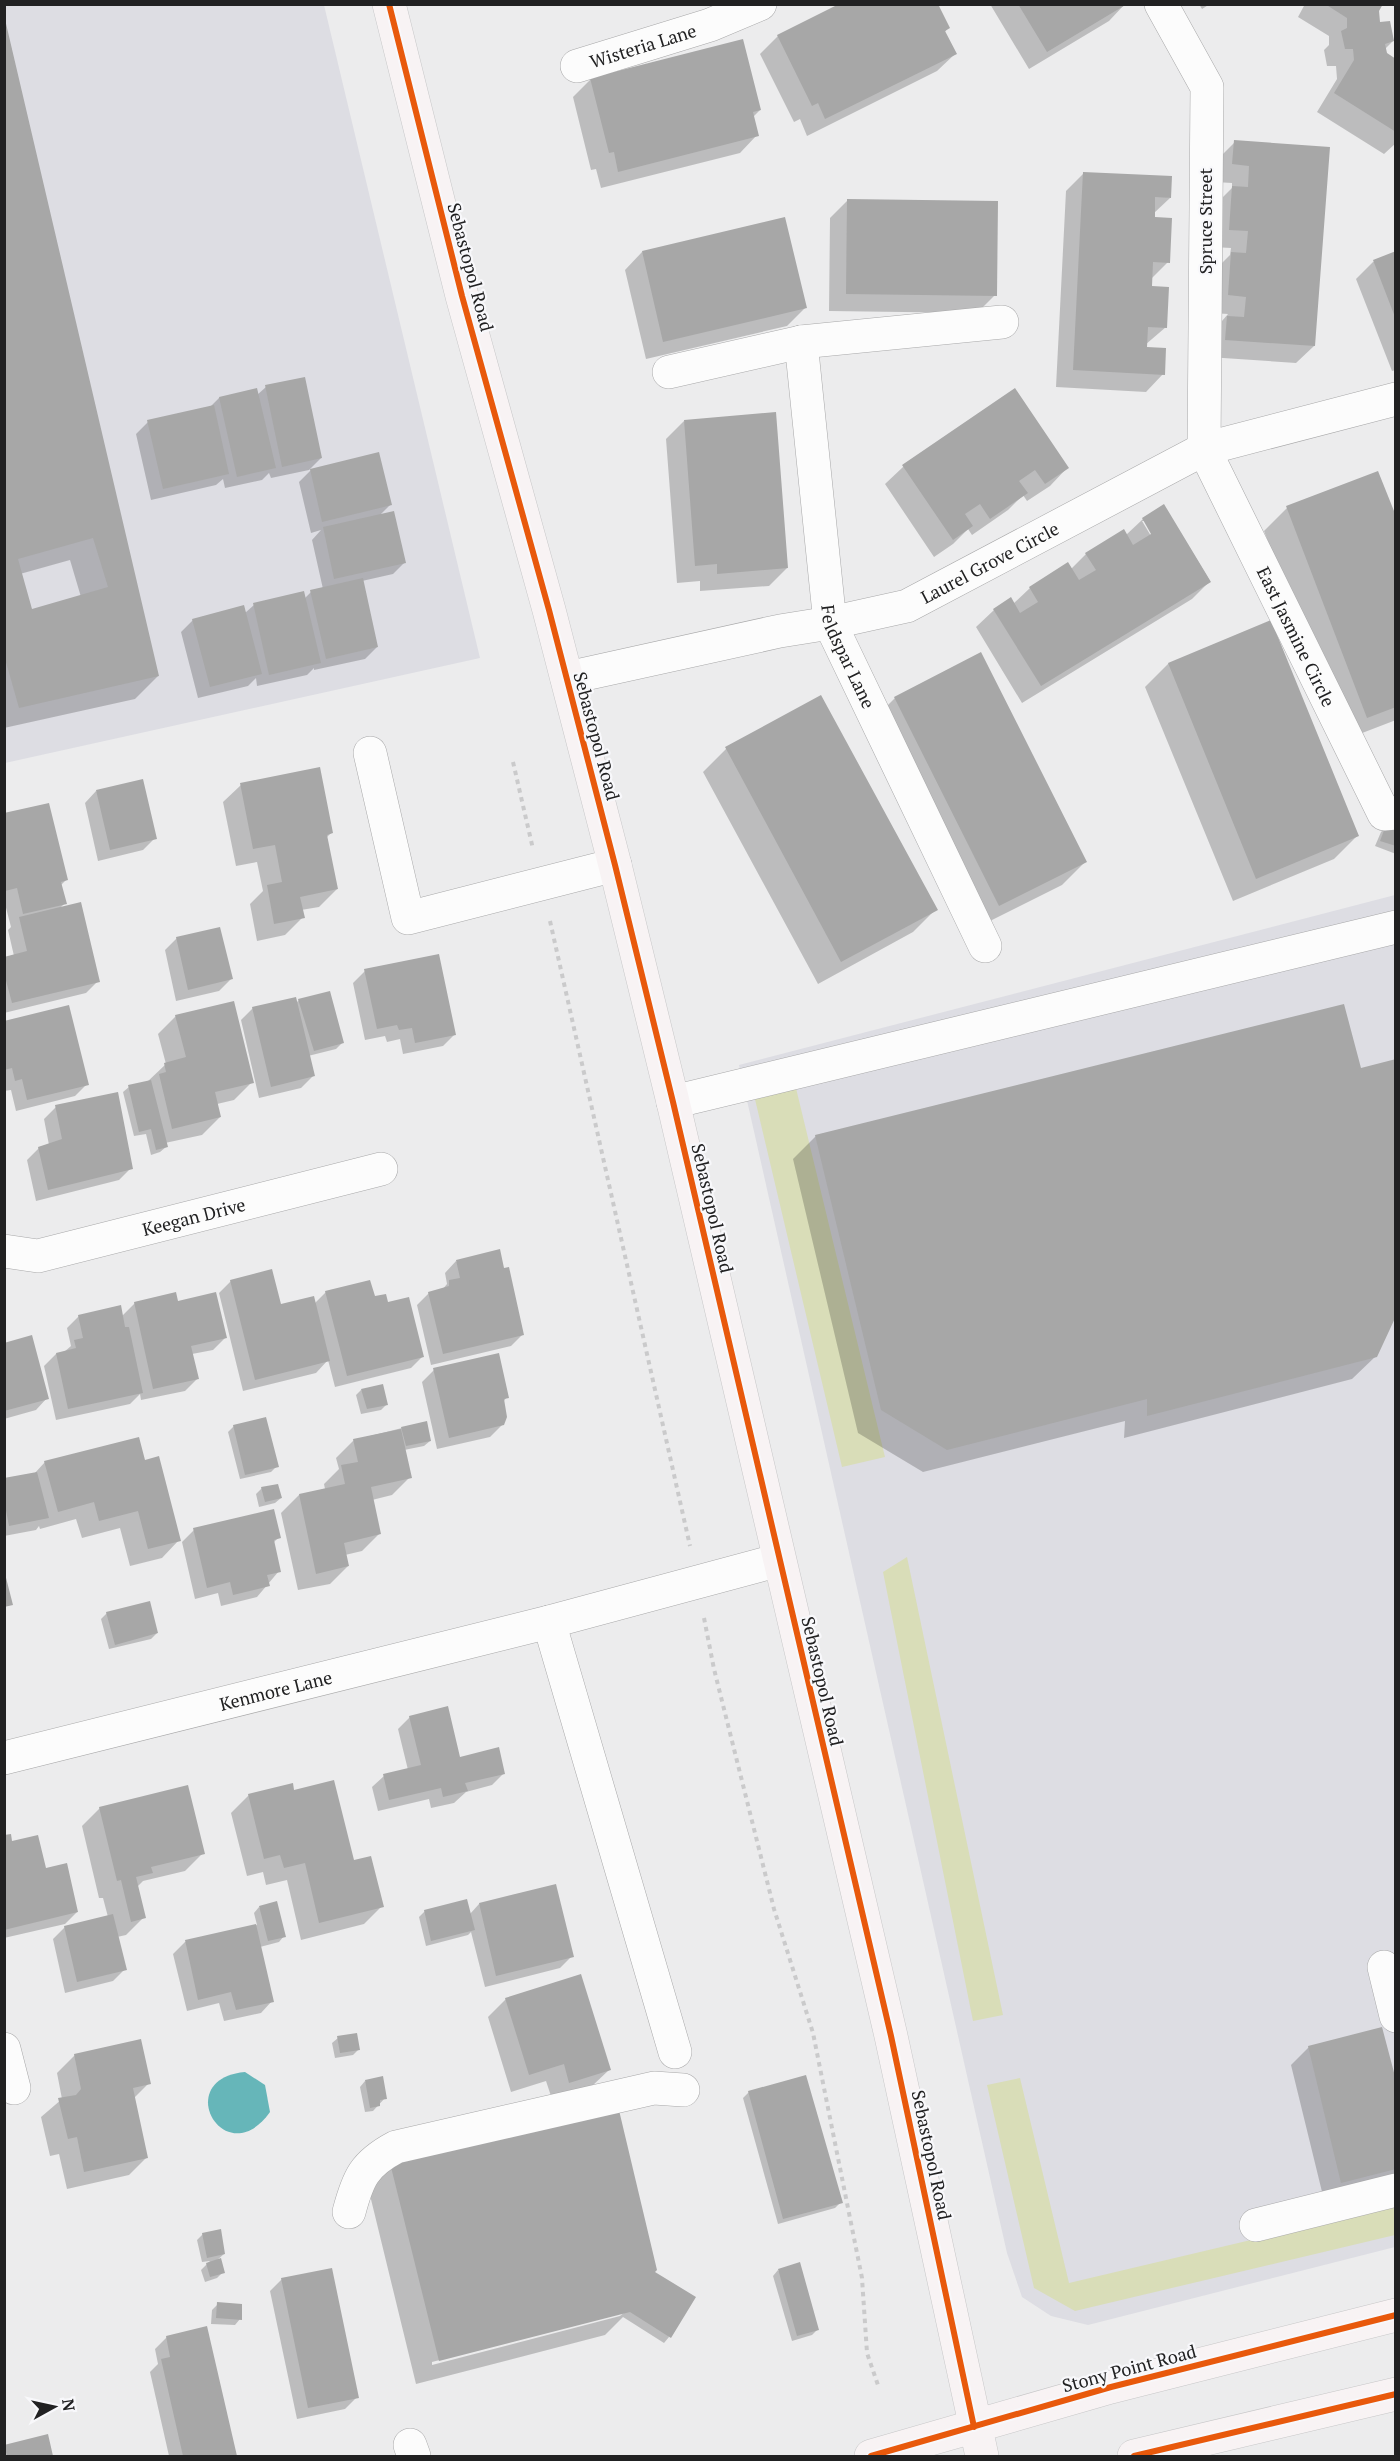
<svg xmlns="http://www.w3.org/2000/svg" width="1400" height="2461" viewBox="0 0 1400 2461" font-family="'PT Serif',serif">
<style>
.built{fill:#dddde3}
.green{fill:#d9ddb8}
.water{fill:#66b6b9}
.shadow{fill:#0003;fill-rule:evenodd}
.building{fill:#a7a7a7;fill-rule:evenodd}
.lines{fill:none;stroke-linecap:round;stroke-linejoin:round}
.minor-casing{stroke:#a8a8a9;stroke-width:34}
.major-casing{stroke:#c7c7c8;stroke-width:34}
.path{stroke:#cacacb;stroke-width:4;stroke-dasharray:4.5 4.5;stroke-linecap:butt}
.minor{stroke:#fcfcfc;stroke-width:33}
.major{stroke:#f8f3f4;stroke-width:33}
.cycleway-casing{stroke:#f8f8fb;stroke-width:10}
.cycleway{stroke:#e8590c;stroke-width:6}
.labels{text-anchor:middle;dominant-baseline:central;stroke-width:4.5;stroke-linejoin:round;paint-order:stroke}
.street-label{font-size:18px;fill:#212122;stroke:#f8f8fb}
</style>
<rect width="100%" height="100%" fill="#ececed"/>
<path class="built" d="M4,5H324L480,658L5,763Z
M1395,895V2247L1088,2325L1051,2316L1022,2297L1007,2253L739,1065Z"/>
<path class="green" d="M795,1084L885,1457L842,1467L754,1095Z
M907,1557L1003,2015L973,2021L883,1572Z
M1020,2078L1069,2283L1395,2206V2235L1075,2311L1034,2288L987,2085Z"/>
<path class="water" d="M245,2072L265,2085L270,2112C225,2175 170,2079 245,2072Z"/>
<path class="shadow" d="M990,4H1125L1109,21L1029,69Z
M1199,4H1210L1202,9Z
M1305,4H1382L1378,11L1379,24L1393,41L1385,49V54L1396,60V143L1384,154L1317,112L1337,79L1336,66H1327L1324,50L1329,45V36L1298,17Z
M4,18L158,676L135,699L4,728ZM70,560L81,597L31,611L20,574Z
M948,28L944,33L955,54L937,71L807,136L800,119L794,122L760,54L778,36Z
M591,79L760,110L753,117L757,135L740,153L601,188L596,169L591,170L573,97Z
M1235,142L1328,149L1314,346L1296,363L1208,357L1210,335L1228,314L1211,313L1214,271L1230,255L1231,248L1212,247L1215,205L1232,188V183L1215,182L1217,160Z
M1084,173L1170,198L1153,214L1168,262L1150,280V287L1166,327L1145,345L1163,374L1146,392L1056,387L1066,191Z
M848,200L995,295L977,313L829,311L830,218Z
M642,252L805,308L787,326L646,359L625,270Z
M1396,253V370L1392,371L1356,279L1373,262Z
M266,387L321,458L309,470L271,478L269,473L262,480L225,488L223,479L216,485L151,500L136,434L148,422L210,407L219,398L256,390L257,395Z
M1015,391L1067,468L1050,486L1027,501L1023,495L1008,510L972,535L968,529L953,544L934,557L885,484L903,467Z
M684,421L787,568L769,586L700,591V581L677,583L666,439Z
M311,470L390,505L379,516L405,562L393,574L362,581L377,647L365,659L314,670V668L307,675L257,686L256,678L248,686L198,698L181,632L193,620L245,613L254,605L304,599L311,592L323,589L312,540L321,530L311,533L299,482Z
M1164,506L1210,581L1192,599L1022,703L976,627L994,610L1011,599L1013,604L1030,588L1068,564L1071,569L1086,554L1123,531L1126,535L1143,519ZM1142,521H1146L1157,539L1154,541Z
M1287,508L1396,520V720L1344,740L1264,531Z
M1270,622L1357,836L1334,859L1233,901L1145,687L1168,664Z
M821,697L936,909L913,932L818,984L703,772L726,749Z
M895,698L1085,862L1062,885L976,928L872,721Z
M241,785L331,833L326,838L337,889L319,907L301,910L303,917L285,935L257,941L250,904L263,891L257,862L236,866L223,802Z
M96,791L155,838L143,850L98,861L85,803Z
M4,815L66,880L61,885L65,903L59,909L98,981L86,993L4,1013V958L14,956L8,930L11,927L4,900Z
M1386,827L1396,830V854L1375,846L1381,832Z
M177,938L231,979L219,991L176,1001L165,950Z
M365,971L455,1034L443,1046L403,1054L400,1039L387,1042L385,1036L365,1040L353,983Z
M299,1000L342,1043L336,1049L308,1056L313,1076L301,1088L259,1098L241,1020L253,1008L296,1003Z
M176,1016L252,1082L234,1100L217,1104L220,1117L202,1135L165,1143L166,1147L160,1152L151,1155L146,1134L134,1136L123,1092L129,1087L146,1083L166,1064L158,1034Z
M4,1023L87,1084L75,1096L16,1111L11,1090L4,1091Z
M1360,1069L1376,1356L1352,1379L1124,1438L1125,1421L923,1472L858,1433L793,1159L816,1136Z
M56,1107L131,1168L119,1180L36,1201L27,1160L39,1148L49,1145L44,1119Z
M456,1261L523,1334L511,1346L431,1365L417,1305L429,1293L442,1290L447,1284L445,1273Z
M231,1281L280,1306L314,1304L326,1292L374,1298L423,1356L411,1368L335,1387L328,1360L316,1373L243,1391L219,1293Z
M135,1303L225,1338L213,1350L192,1354L197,1379L185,1391L141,1400L140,1394L130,1404L56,1420L44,1366L56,1354L64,1352L71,1346L67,1328L79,1316H122Z
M4,1344L47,1398L36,1410L4,1419Z
M434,1370L507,1397L503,1402V1424L490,1437L437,1449L422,1382Z
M361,1390L387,1404L381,1410L361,1414L356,1395Z
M234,1426L277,1466L271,1472L240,1479L228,1432Z
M402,1428L430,1441L424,1446L404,1450L410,1477L392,1495L372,1500L379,1534L362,1551L345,1555L348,1566L330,1584L298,1590L281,1513L299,1495L325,1489L324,1484L339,1469L336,1458L354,1440Z
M45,1462H144L179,1540L162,1558L130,1566L120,1528L82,1538L76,1519L40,1529L39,1526L36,1530L4,1536V1479L34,1474Z
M262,1488L281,1498L275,1503L259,1507L256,1494Z
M194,1530L279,1537L273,1543L279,1571L257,1597L221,1606L218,1593L195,1599L182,1542Z
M107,1613L157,1633L151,1639L109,1649L101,1619Z
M410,1717L459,1759L503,1774L492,1785L466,1792L454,1803L431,1808L429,1799L378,1811L372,1787L384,1776L408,1770L398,1729Z
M293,1792L353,1862L382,1906L364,1924L301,1940L287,1880L266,1885L263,1872L247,1876L231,1813L249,1795Z
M100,1808L203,1853L185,1871L143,1881L137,1887L144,1917L126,1935L117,1937L125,1969L113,1981L65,1993L53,1939L65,1927L108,1917L103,1898H99L82,1826Z
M4,1837L45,1870L77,1912L65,1924L4,1938Z
M479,1904L572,1956L560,1968L485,1987L471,1932L468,1935L426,1946L419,1917L425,1911L470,1914Z
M259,1907L284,1936L279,1942L260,1947L272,2001L261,2013L224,2021L219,2003L187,2011L173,1954L185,1942L257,1925L254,1913Z
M506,1999L609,2070L591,2087L552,2099L546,2081L511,2092L488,2017Z
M338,2038L358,2050L353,2055L335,2058L332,2043Z
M1309,2047L1396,2081V2181L1324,2200L1291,2065Z
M75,2055L149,2083L133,2099L147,2157L129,2175L67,2189L59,2154L50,2156L41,2117L62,2099L57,2073Z
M365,2081L385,2098L373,2111L365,2112L360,2087Z
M749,2092L841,2202L835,2208L778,2224L743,2098Z
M391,2164L653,2273L669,2337L664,2343L623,2317L605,2335L416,2384L368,2187ZM625,2312L620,2316L432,2365V2362Z
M203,2234L224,2254L216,2261L223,2272L217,2278L205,2282L201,2270L210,2261L202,2262L197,2240Z
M778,2270L818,2329L812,2335L792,2341L773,2276Z
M282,2279L357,2397L345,2409L297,2419L270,2291Z
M218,2304L240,2319L235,2325L211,2324L212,2310Z
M206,2327L236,2456H169L150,2372L158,2364L155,2349L167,2337Z
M47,2436L51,2456H4L5,2446Z"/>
<path class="building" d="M839,4H938L950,28L945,31L957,54L825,119L818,103L812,106L777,35Z
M1018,4H1127L1047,52Z
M1325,4H1383L1379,11L1380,22L1390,21L1394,41L1385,44L1387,53L1396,59V132L1334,93L1354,60L1353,49H1345L1341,31L1347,28V18Z
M4,15L159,676L19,708L4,655ZM93,538L108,587L32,609L18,559Z
M743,39L761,110L753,112L759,136L618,172L614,152L609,153L590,78Z
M1234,140L1330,147L1315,346L1225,340L1227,316L1244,317L1246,297L1228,295L1231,252L1246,253L1248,231L1229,230L1232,186L1248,187L1249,166L1232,164Z
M1083,172L1172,176L1171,198L1155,197V217L1172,218L1170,263L1153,262L1152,286L1169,287L1167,328L1148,327L1147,347L1166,348L1165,375L1073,370Z
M847,199L998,201L997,296L846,294Z
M785,217L807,308L663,342L642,251Z
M1396,251V317H1395L1373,260Z
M305,377L322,458L282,467L265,385Z
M257,388L276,468L237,477L219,397Z
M1015,388L1069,468L1045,484L1035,470L1019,481L1028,493L990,519L980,504L965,514L973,526L953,540L902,465Z
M214,405L229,474L163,489L147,420Z
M776,412L788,568L717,574V564L695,566L684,420Z
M379,452L392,505L322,522L310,469Z
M1378,471L1396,516V707L1367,718L1286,506Z
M1164,504L1211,582L1041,686L993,609L1011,597L1020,613L1038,602L1029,587L1068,562L1079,580L1096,570L1085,553L1124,529L1133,545L1151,534L1142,518Z
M394,511L406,563L334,579L323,527Z
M363,578L378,647L326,659L310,590Z
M304,591L321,663L269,675L253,603Z
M244,605L262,674L210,687L192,619Z
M1271,620L1359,836L1256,879L1168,663Z
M981,652L1087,862L999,906L894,697Z
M821,695L938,910L841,962L725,747Z
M320,767L333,833L327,835L338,889L300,897L305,918L274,924L267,885L282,882L275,845L253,849L240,783Z
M143,779L157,839L110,850L96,790Z
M49,803L68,880L61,882L67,904L23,914L17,888L5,891L4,887V813Z
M1386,825L1396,828V846L1380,841Z
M81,902L100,982L12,1003L4,973V957L27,951L19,917Z
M220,927L233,979L188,990L176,937Z
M439,954L456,1035L415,1043L412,1028L399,1030L397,1025L377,1029L364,969Z
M330,991L344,1043L314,1051L298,999Z
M296,997L315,1076L271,1087L252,1007Z
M234,1001L254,1083L215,1092L221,1117L172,1129L159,1074L166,1072L164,1063L186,1057L175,1015Z
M1344,1004L1361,1068L1396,1059V1316L1377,1357L1147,1416V1399L947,1450L881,1410L815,1135Z
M69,1005L89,1085L27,1100L22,1079L15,1081L12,1068L4,1070V1021Z
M151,1080L168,1147L156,1150L151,1129L139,1132L128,1085Z
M118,1092L133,1169L48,1190L38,1147L62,1139L55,1105Z
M500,1249L504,1268L509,1267L524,1335L443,1354L428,1292L449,1286V1280L460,1278L456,1260Z
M272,1269L281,1304L314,1296L330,1361L255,1380L230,1280Z
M370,1280L375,1296L386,1294L388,1302L409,1297L424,1357L347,1376L325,1291Z
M176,1292L178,1301L216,1292L227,1338L191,1346L199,1379L153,1389L134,1302Z
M121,1305L125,1327H129L143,1393L68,1409L56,1353L76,1348L74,1340L83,1338L78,1315Z
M32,1335L49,1399L4,1411V1343Z
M499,1353L509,1398L504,1399L507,1417L504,1425L449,1438L433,1368Z
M383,1384L388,1405L367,1409L361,1389Z
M266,1417L279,1467L245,1475L233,1425Z
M427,1421L431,1441L406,1446L401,1427Z
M401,1429L412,1478L371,1487L381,1534L344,1543L349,1566L316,1574L299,1494L345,1484L341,1465L358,1462L353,1439Z
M139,1437L145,1460L159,1456L181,1541L148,1549L138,1511L99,1521L94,1502L58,1512L44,1461Z
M37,1472L49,1518L9,1526L4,1500V1478Z
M278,1484L282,1498L265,1502L261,1487Z
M274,1509L281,1538L274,1540L281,1572L267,1575L270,1586L233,1595L230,1582L207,1588L193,1528Z
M4,1570L13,1605L4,1607Z
M150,1601L158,1633L115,1645L106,1612Z
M448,1706L460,1757L499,1747L505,1774L465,1783L468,1791L443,1797L441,1788L389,1800L383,1774L421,1765L409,1716Z
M334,1780L354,1860L371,1856L384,1907L319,1923L305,1863L284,1868L280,1855L264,1859L248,1794L293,1783L294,1790Z
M188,1785L205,1854L151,1867L153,1873L136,1877L146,1918L131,1922L121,1880L117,1881L99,1807Z
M11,1834L12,1841L38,1835L46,1868L67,1863L78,1912L4,1930V1835Z
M556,1884L574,1957L496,1976L479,1903Z
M467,1899L475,1930L431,1941L424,1910Z
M277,1901L286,1937L268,1941L259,1906Z
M113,1914L127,1970L77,1982L64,1926Z
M256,1924L274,2002L236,2010L231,1992L198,2000L185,1940Z
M581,1974L611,2070L569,2083L564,2064L529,2075L505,1998Z
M1382,2027L1396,2080V2169L1341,2183L1308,2046Z
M357,2033L360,2050L340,2053L337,2036Z
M141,2039L151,2084L133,2088L148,2158L84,2172L77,2137L68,2139L58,2098L76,2095L81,2089L74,2054Z
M806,2075L843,2203L783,2219L748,2091Z
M383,2076L387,2099L380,2100V2106L370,2108L365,2080Z
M618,2106L657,2270L655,2272L696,2297L671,2338L630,2312L439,2361L390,2163Z
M221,2229L225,2254L207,2258L202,2233Z
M221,2258L225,2273L210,2277L206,2263Z
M800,2262L819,2330L797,2336L778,2269Z
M332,2268L359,2398L308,2408L281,2278Z
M217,2302L242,2304V2320L216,2318Z
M207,2326L237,2456H183L161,2359L170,2357L166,2336Z
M48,2434L53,2456H7L4,2445Z"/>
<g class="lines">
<g class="minor-casing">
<g id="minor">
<path id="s1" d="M1161,4L1207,87L1204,449L1384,814L1396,813"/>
<path id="s2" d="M577,66L710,25L760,4"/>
<path id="s3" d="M801,342L830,623L985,946"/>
<path d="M669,372L801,342L1002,322"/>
<path id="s4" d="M567,678L780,631L830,623L907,606L1204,449L1396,399"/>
<path d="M370,753L408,918L615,865"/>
<path d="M673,1102L1396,927"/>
<path id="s5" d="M4,1251L38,1256L381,1169"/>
<path d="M549,1622L675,2052"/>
<path id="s6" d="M4,1758L549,1622L779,1560"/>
<path d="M1384,1967L1396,2016"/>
<path d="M4,2049L14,2088"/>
<path d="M349,2212C358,2178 364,2164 396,2147L654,2088L683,2090"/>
<path d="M1256,2225L1396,2190"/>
<path d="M410,2445L414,2456"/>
</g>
</g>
<g class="major-casing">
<path id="major" d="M389,4L462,296L549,610L615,865L673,1102L891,2036L982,2456
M871,2456L1111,2387L1396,2315
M1134,2456L1396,2394"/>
</g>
<path class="path" d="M513,762L533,849
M550,921L690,1546
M704,1618L714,1669L774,1909L813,2033L862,2278L867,2353L879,2388"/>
<use href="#minor" class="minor"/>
<use href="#major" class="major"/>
<g class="cycleway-casing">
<path id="cycleway" d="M389,4L462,296L549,610L615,865L673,1102L891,2036L974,2427
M871,2456L1111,2387L1396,2315
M1134,2456L1396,2394"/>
</g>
<use href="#cycleway" class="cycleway"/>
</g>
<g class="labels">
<g class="street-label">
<text stroke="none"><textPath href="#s2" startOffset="69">Wisteria Lane</textPath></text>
<text transform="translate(1205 221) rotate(-90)">Spruce Street</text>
<text transform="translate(471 267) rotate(75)">Sebastopol Road</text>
<text stroke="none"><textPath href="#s4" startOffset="441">Laurel Grove Circle</textPath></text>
<text stroke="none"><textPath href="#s1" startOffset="666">East Jasmine Circle</textPath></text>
<text stroke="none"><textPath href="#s3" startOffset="320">Feldspar Lane</textPath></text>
<text transform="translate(597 736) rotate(75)">Sebastopol Road</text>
<text transform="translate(713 1208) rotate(77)">Sebastopol Road</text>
<text stroke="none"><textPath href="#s5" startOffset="195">Keegan Drive</textPath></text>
<text transform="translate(823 1681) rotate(77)">Sebastopol Road</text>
<text stroke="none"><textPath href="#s6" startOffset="280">Kenmore Lane</textPath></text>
<text transform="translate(932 2155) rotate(78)">Sebastopol Road</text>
<text transform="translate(1129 2368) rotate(-15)">Stony Point Road</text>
</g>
</g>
<rect width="1400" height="2461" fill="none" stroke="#212122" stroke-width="12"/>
<g transform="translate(54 2407) rotate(82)" stroke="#f8f8fb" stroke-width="4.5" paint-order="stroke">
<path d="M0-4.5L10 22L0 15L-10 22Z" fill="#212122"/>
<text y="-9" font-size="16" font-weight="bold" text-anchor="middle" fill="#212122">N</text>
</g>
</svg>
